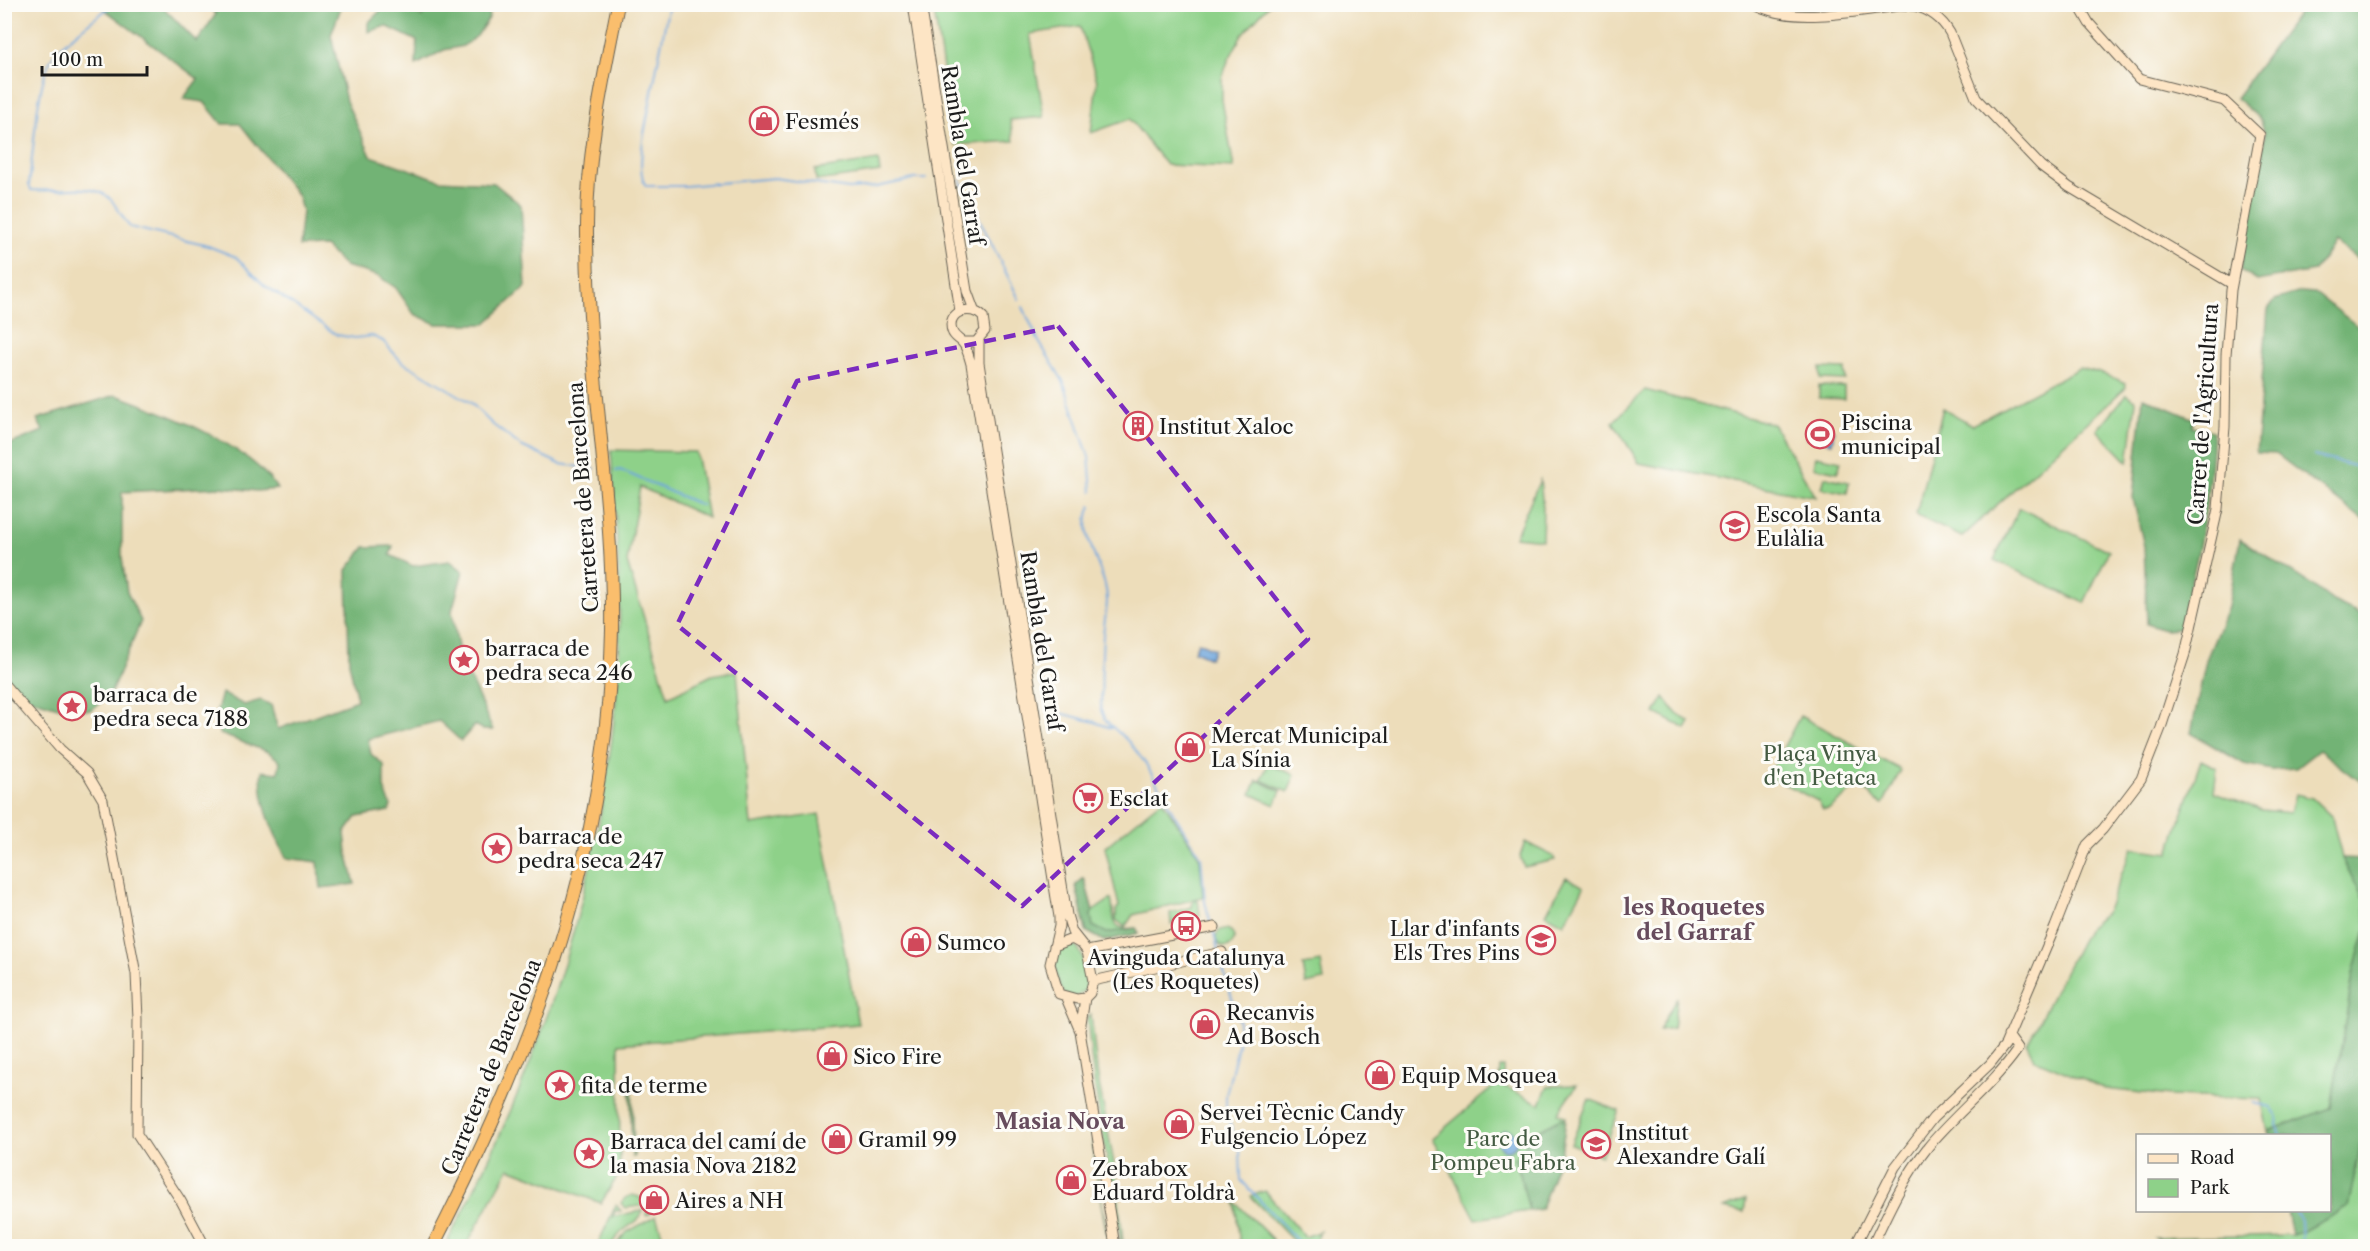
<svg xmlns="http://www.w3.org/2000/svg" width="2370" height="1251" viewBox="0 0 2370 1251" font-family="'Libre Caslon Text',serif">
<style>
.green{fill:#8ed189;stroke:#557652;stroke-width:1.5}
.forest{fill:#72b375;stroke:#476848;stroke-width:1.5}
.water{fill:#6ea5dc;stroke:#45607c;stroke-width:1.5}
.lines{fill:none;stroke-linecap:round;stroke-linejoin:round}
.stream{stroke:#6ea5dc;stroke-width:2}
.secondary-casing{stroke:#656053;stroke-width:11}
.highway-casing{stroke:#656053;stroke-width:14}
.secondary{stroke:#fde5c5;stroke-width:9}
.highway{stroke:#fabe6d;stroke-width:12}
.marked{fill:none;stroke:#7b2cbf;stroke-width:4.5;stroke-dasharray:12 8;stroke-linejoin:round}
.labels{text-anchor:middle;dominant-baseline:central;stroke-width:6;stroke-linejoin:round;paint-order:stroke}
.poi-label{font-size:21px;fill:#1c1c1c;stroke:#fdfcf7;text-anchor:start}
.street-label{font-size:21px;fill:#1c1c1c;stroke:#fdfcf7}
.park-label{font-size:21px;fill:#445b42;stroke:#fdfcf7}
.neighbourhood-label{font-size:22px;font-weight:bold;fill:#674c5d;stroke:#fdfcf7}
</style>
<rect width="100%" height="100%" fill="#fdfcf7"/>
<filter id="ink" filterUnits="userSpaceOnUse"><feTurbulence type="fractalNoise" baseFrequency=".0167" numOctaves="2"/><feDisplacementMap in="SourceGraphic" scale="12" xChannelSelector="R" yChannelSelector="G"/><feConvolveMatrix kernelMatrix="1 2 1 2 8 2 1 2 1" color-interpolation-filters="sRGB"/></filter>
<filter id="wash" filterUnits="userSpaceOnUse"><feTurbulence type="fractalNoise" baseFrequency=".008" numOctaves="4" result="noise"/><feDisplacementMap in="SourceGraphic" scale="24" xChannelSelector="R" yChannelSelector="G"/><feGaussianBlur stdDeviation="1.35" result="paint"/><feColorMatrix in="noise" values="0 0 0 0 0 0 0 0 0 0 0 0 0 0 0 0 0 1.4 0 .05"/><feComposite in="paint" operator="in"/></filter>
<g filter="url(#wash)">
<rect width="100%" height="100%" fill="#edddba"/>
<path class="green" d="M933,5H1269L1242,35L1228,61L1222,78V100L1234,168L1166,165L1130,119L1091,133L1097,81L1080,26L1030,34L1044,117L1010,120L1014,141L955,145Z
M878,160L880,172L816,181L815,170Z
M1820,368L1845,369V380L1820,379Z
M2079,368C2095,371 2111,376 2125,383L2126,387L1962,537L1919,517L1916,514L1943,408L1972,425Z
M1819,386L1844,387V399L1819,398Z
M1645,390L1773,424L1816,497L1639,463L1613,422Z
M2127,394L2136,401L2128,462L2097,430Z
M611,450L696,452L708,518L640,487L627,562L668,697L712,675L737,671L751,825L819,814L858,1024L619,1044L620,1172L601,1203L509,1168L466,1246H445C537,1077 599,891 616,700C624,617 617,533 611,450Z
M1816,456L1841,461L1838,472L1814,467Z
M1825,477L1849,482L1847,493L1822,488Z
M1540,480L1543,508L1542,540L1515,537Z
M2019,508L2109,551L2084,603L1994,560Z
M1664,697L1677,714L1690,722L1686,729L1655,713Z
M1800,716L1901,770L1883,804L1875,800L1861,784L1829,809H1823L1818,801L1768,776Z
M2201,760L2217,768L2214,793L2262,810L2290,813L2295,794L2312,798L2332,817L2342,858L2365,902L2366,931L2354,969L2331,1108L2268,1131L2261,1099L2170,1096L2105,1089L2034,1059L2027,1044L2088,928L2106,913L2132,848L2169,853Z
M1268,764L1295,775L1288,792L1261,780Z
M1257,780L1281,791L1275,805L1251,794Z
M1162,800L1197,853L1200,859L1203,897L1133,915L1125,927L1116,920V910L1119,906L1105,847Z
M1525,842L1553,856L1555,860L1524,867L1520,856Z
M1566,877L1584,887L1564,924L1546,914Z
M1084,878L1093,911L1111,899C1116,919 1108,931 1136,928L1139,933L1104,941L1086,931L1076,885Z
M1198,900L1200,916L1171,924L1170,913L1192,907L1193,901Z
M1216 938a9 9 0 1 1 18 0a9 9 0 1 1-18 0Z
M1069,944C1086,947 1087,975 1086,989L1076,997L1065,995C1055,981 1048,949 1069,944Z
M1321,962L1324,980L1306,984L1303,965Z
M1677,997L1673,1028L1659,1030Z
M1091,1015L1098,1078L1117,1180L1123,1244L1121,1243L1120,1236L1094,1082L1087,1018Z
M1500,1067H1504V1086L1540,1104L1548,1086L1577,1085L1558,1113L1566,1117L1561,1153L1541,1209L1476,1219L1433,1138L1499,1082Z
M630,1074L632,1075L634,1157H632Z
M1589,1099L1619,1111L1601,1156L1571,1144Z
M2362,1137H2365L2366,1242L2363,1246H2168L2155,1238L2292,1235L2304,1231L2348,1207Z
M1092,1140L1109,1246L1098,1187Z
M1265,1191L1305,1237L1320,1231L1315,1245L1317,1246H1298L1250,1196Z
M632,1195C644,1197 648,1203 652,1213L646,1216L647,1205L625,1208L621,1203L625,1198Z
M1746,1199L1744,1212L1724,1208Z
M1235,1202L1272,1239L1274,1246H1240Z
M616,1205L621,1211H615L613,1217L643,1210C641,1222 631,1223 623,1231C618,1235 614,1241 610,1246H597Z
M656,1216L666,1246H615L627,1232Z"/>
<path class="forest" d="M2305,4L2365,5V265L2334,242L2314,271L2257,281L2240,270L2265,135L2261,120L2236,98Z
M103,5H161L197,42L216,14L207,5H342L331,35L346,101L371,156L440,180L494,183L521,205L526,287L485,324H436L414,314L396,288L378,276L345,266L324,246L298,247L302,211L298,196L240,124H222L204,102L183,99L198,79L104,9Z
M386,5H409L422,17L424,5H488L489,18L477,36L463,46L444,50L416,65L417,41L386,26L368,32V23Z
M2301,292L2315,293L2365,332V521L2276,454L2256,453L2268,309L2275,300Z
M116,395C164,412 251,445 277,489L257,491L220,487L122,492V558L127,592L141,621L110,695L91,710H68L5,691V446L43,431L37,419Z
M2143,397L2194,419L2192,426L2213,431C2211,472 2206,512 2198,552C2193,578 2184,603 2182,629L2164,630L2147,624L2144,546L2133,498Z
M2240,539L2312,585L2333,601L2365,616V785L2319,750L2296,768L2272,770L2244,764L2191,733L2206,660L2228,607Z
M393,546L390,555L413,566L450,561L463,571L452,611L459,653L493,730H483L475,725L461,741L439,721L368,739L371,754L384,765V788L391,806L389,811L357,817L345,833L347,852L355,884L321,888L318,862L286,858C273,830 258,801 262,771L278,773L280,761L268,752L220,734L215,717L222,693L244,705L261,700L271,705L278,729L357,700L349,662L347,570L365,547Z
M2342,858L2365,859V902Z
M1084,878L1093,911L1091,915L1093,926L1107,933L1136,928L1139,933L1104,941L1086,931L1076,885Z
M2365,931V1137L2362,1138L2348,1207L2304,1231L2292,1235L2287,1211L2330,1210V1136L2269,1135L2268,1131L2331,1108L2354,969Z
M1561,1118L1566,1120L1561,1153L1541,1209L1529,1211L1520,1174L1514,1159L1526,1146L1525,1137Z"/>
<path class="water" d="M1809,426L1834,431L1832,443L1807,438Z
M1198,642L1214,649L1210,658L1194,651Z
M1497 1140a10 10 0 1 1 20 0a10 10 0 1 1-20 0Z"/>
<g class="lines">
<path class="stream" d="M113,4C93,21 69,36 53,56C37,77 33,156 29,185L31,190C55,193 87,182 107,196C115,201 123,220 130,227L208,246L236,257L264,285L337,335L355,338L372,336L383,341L401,361L470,402L492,424L521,446L560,464L595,469
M669,4L643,139C642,153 638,173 646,186H685L775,178L849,189L877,187L914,179H926
M960,180L1019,299
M1023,307L1038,340L1063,381L1089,457L1092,492
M2314,456L2366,469
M616,471L620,470L701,505
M1091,506C1079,533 1098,559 1105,585C1110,603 1104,618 1103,636C1101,660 1102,685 1101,710L1105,720L1129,742L1146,764L1174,814L1201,856L1205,902L1211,924
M1049,710L1095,722L1111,728
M1213,930L1218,950
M1219,956L1239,1021L1238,1045L1226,1095V1113L1240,1151L1241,1180L1302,1246
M2254,1103L2271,1107L2278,1117L2277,1125L2280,1136
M2294,1210L2301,1220L2302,1246"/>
</g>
</g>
<g filter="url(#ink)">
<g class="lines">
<g class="secondary-casing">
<path id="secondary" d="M913,4L960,311
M921,4L967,291L974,310
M1754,4C1791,23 1837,14 1877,9C1889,8 1903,4 1914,6C1930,10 1942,19 1950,33L1976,98L2041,166L2069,187L2232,284
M979,339V363L1067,915L1072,932L1087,951L1093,981L1090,993L1085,998L1080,1031
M963,342H976L985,331L983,317C971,304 946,311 952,331C954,337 958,338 962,342C967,347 969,357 971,364L1059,917V926L1050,964L1059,994L1077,999L1085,998
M4,684L60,749L87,773L103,800L136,974L138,1019L137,1134L181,1201L205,1246
M1054,946L1072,939L1079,943
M1087,951L1215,927
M1093,981L1222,952
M1066,998L1080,1031L1115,1246
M1855,1246L1895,1167L1933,1118L1990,1064L2005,1045L2055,927L2087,845L2103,829L2141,779L2161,728L2185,654L2218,509L2225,427L2226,355L2231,290L2260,135L2224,101L2139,79L2089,23L2078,4
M1872,1246C1888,1212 1904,1177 1928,1147C1956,1113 1992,1086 2018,1049L2008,1035"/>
</g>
<g class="highway-casing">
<path id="highway" d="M433,1246C534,1049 608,854 612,630C614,497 587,366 587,233C586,156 603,80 618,4"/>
</g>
<use href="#secondary" class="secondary"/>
<use href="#highway" class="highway"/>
</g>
</g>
<path class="marked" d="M1058,326L1308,639L1022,906L677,625L797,381Z"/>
<defs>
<g id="shop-ring" transform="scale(1.5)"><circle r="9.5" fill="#fdfcf7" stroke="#d1495b" stroke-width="1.5"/><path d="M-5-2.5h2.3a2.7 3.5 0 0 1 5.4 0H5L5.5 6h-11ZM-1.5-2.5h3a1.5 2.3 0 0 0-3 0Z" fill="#d1495b"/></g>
<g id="building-ring" transform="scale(1.5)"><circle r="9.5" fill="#fdfcf7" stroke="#d1495b" stroke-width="1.5"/><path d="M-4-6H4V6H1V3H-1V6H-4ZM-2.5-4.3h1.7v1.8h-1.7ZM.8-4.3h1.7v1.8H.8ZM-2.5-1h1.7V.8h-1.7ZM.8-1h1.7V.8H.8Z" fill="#d1495b"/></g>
<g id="stadium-ring" transform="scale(1.5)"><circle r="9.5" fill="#fdfcf7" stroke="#d1495b" stroke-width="1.5"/><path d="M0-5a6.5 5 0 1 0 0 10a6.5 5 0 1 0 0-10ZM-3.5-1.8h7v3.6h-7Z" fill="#d1495b"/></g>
<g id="school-ring" transform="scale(1.5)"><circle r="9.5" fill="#fdfcf7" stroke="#d1495b" stroke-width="1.5"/><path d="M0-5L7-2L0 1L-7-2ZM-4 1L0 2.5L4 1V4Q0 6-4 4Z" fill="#d1495b"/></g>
<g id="sight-ring" transform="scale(1.5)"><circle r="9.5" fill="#fdfcf7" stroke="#d1495b" stroke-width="1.5"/><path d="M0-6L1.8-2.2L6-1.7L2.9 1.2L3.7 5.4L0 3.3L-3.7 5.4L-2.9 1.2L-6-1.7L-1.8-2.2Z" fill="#d1495b"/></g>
<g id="supermarket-ring" transform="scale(1.5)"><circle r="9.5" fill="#fdfcf7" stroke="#d1495b" stroke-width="1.5"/><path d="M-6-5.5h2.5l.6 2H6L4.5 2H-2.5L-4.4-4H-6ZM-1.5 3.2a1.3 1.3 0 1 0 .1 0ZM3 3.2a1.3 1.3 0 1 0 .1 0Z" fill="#d1495b"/></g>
<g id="bus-ring" transform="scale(1.5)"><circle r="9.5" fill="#fdfcf7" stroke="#d1495b" stroke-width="1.5"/><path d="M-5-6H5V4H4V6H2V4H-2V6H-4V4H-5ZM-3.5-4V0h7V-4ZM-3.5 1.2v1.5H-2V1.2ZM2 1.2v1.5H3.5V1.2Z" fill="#d1495b"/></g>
</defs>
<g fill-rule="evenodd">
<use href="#shop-ring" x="764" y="121"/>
<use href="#building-ring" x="1138" y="426"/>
<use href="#stadium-ring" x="1820" y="434"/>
<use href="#school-ring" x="1735" y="526"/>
<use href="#sight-ring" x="464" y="660"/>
<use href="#sight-ring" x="72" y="706"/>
<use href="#shop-ring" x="1190" y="747"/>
<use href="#supermarket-ring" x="1088" y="798"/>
<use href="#sight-ring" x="497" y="848"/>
<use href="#bus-ring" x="1186" y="926"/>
<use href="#school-ring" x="1541" y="940"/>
<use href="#shop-ring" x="916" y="942"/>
<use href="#shop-ring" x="1205" y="1024"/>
<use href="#shop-ring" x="832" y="1056"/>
<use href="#shop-ring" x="1380" y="1075"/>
<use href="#sight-ring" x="560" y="1085"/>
<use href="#shop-ring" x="1179" y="1124"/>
<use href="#shop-ring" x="837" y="1139"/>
<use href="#school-ring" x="1596" y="1144"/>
<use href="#sight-ring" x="589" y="1153"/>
<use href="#shop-ring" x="1071" y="1180"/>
<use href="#shop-ring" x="654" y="1200"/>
</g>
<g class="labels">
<g class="poi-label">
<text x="785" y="121">Fesmés</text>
<text x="1841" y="422">Piscina<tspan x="1841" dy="24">municipal</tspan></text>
<text x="1159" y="426">Institut Xaloc</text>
<text x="1756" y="514">Escola Santa<tspan x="1756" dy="24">Eulàlia</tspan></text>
<text x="485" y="648">barraca de<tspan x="485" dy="24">pedra seca 246</tspan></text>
<text x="93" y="694">barraca de<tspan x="93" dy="24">pedra seca 7188</tspan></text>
<text x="1211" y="735">Mercat Municipal<tspan x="1211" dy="24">La Sínia</tspan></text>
<text x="1109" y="798">Esclat</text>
<text x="518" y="836">barraca de<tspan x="518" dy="24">pedra seca 247</tspan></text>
<text x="1520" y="928" text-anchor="end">Llar d'infants<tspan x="1520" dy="24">Els Tres Pins</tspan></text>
<text x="937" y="942">Sumco</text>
<text x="1186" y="957" text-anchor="middle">Avinguda Catalunya<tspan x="1186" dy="24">(Les Roquetes)</tspan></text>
<text x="1226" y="1012">Recanvis<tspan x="1226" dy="24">Ad Bosch</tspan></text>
<text x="853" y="1056">Sico Fire</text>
<text x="1401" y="1075">Equip Mosquea</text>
<text x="581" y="1085">fita de terme</text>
<text x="1200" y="1112">Servei Tècnic Candy<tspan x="1200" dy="24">Fulgencio López</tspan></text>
<text x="1617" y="1132">Institut<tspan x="1617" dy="24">Alexandre Galí</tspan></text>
<text x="858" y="1139">Gramil 99</text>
<text x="610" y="1141">Barraca del camí de<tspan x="610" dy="24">la masia Nova 2182</tspan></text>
<text x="1092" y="1168">Zebrabox<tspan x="1092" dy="24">Eduard Toldrà</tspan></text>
<text x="675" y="1200">Aires a NH</text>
</g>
<g class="street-label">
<text transform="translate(963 155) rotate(81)">Rambla del Garraf</text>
<text transform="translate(2203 414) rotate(-86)">Carrer de l'Agricultura</text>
<text transform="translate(583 497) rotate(-94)">Carretera de Barcelona</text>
<text transform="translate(1042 641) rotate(81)">Rambla del Garraf</text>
<text transform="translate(491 1067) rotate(-68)">Carretera de Barcelona</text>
</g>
<g class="park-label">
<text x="1820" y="753">Plaça Vinya<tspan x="1820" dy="24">d'en Petaca</tspan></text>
<text x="1503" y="1138">Parc de<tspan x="1503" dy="24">Pompeu Fabra</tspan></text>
</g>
<g class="neighbourhood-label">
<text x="1694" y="907">les Roquetes<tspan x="1694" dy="25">del Garraf</tspan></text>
<text x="1060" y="1121">Masia Nova</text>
</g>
</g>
<rect width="2370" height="1251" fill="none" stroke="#fdfcf7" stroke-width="24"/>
<rect x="2136" y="1134" width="195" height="78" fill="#fdfcf7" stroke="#a3a29f" stroke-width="1.5"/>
<rect x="2148" y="1154" width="30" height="9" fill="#fde5c5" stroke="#a3a29f" stroke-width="1.5"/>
<text x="2190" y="1164" font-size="18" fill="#1c1c1c">Road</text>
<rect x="2148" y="1179" width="30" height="18" fill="#8ed189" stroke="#a3a29f" stroke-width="1.5"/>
<text x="2190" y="1194" font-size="18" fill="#1c1c1c">Park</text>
<path d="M42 66v9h105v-9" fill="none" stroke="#1c1c1c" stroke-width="3"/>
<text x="51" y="66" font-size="18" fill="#1c1c1c" stroke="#fdfcf7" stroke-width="4.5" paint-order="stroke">100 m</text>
</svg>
